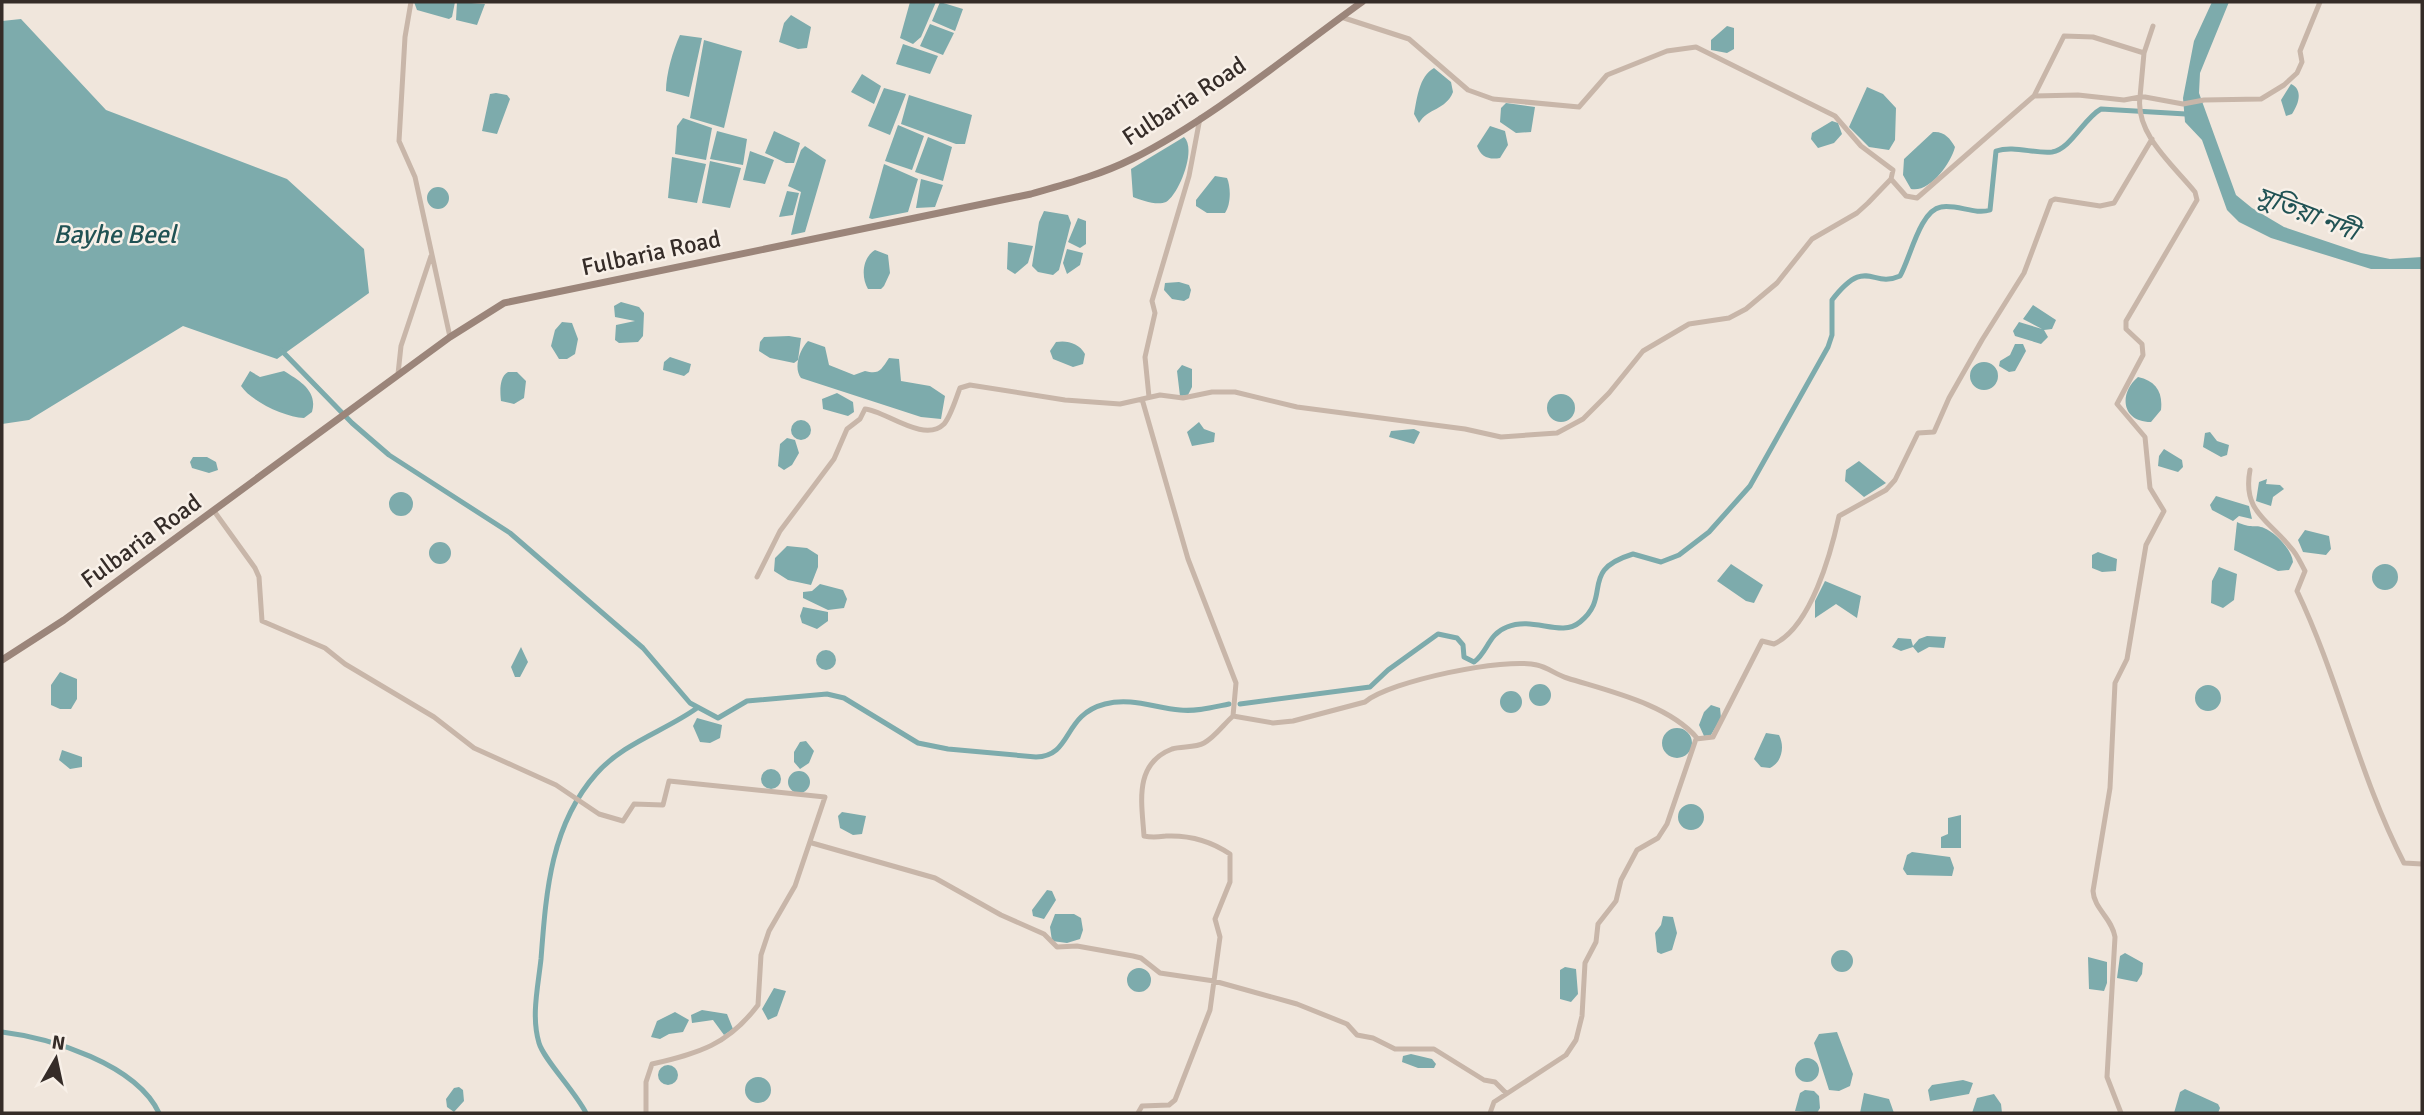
<svg xmlns="http://www.w3.org/2000/svg" width="2424" height="1115" viewBox="0 0 2424 1115" font-family="Signika,'Noto Sans Bengali',sans-serif">
<style>
.water{fill:#7dabac}
.lines{fill:none;stroke-linecap:round;stroke-linejoin:round}
.canal{stroke:#7dabac;stroke-width:5}
.street{stroke:#c8b6a9;stroke-width:5}
.secondary{stroke:#9b857a;stroke-width:7}
.labels{text-anchor:middle;dominant-baseline:central;stroke-width:5;stroke-linejoin:round;paint-order:stroke}
.street-label{font-size:24px;fill:#352c28;stroke:#f8f0e8}
.water-label{font-size:26px;font-style:italic;fill:#205254;stroke:#f8f0e8}
</style>
<rect width="100%" height="100%" fill="#f0e6dc"/>
<path class="water" d="M414,2H455L452,17L449,19L417,10Z
M457,2L485,4L477,25L456,20Z
M910,2H936L921,37L913,44L900,38Z
M940,2L963,9L955,31L932,21Z
M2212,2H2229L2200,73L2199,93L2236,195L2252,208L2284,227L2361,253L2390,259L2422,257V269H2371L2271,238L2239,222L2227,210L2202,140L2185,122L2183,98L2194,41Z
M791,15L811,27L807,48L798,49L779,42L784,23Z
M21,19L106,110L287,179L364,249L369,293L277,359L183,326L29,420L2,424V21Z
M930,24L954,33L943,55L920,46Z
M1727,26L1734,28V49L1727,53L1711,50V40Z
M680,35L702,38L689,97L666,91C666,74 673,50 680,35Z
M704,40L742,51L724,128L690,118Z
M903,44L938,56L930,74L896,64Z
M1434,68L1451,82L1453,92C1446,110 1428,108 1419,123L1414,114C1417,99 1419,76 1434,68Z
M862,74L881,86L874,104L851,92Z
M2291,84C2304,90 2298,105 2292,114L2286,116L2281,100Z
M1867,87L1883,94L1896,108L1895,140L1889,150L1869,147L1849,127Z
M884,88L906,94L890,135L868,126Z
M496,93L507,95L510,99L497,134L482,131L490,94Z
M909,95L972,115L965,144H956L901,124Z
M1506,103L1535,107L1531,132L1516,133L1500,122L1501,108Z
M683,118L712,128L706,160L675,154L677,126Z
M1832,121L1838,123L1842,134L1834,143L1818,148L1811,139L1812,133Z
M898,125L924,136L912,170L885,161Z
M1490,126L1505,131L1508,145L1500,158C1489,160 1481,157 1477,146Z
M717,131L747,139L743,165L710,159Z
M774,131L800,143L794,163H786L765,153Z
M1933,132C1944,131 1950,138 1955,147C1951,163 1930,193 1911,189L1903,175L1904,159Z
M928,137L952,147L943,181L915,172Z
M1184,137C1197,149 1179,194 1166,202C1157,206 1141,200 1133,197L1131,169Z
M805,146L826,160L805,232L791,235L801,192L788,186L801,150Z
M750,151L774,160L765,184L743,180Z
M672,157L706,164L697,203L668,198Z
M710,161L741,168L730,208L702,203Z
M884,164L918,179L908,212L872,219L869,218Z
M1215,176L1227,178C1231,187 1231,205 1225,213H1207L1196,206V200Z
M921,179L943,185L935,207L916,208Z
M427 198a11 11 0 1 1 22 0a11 11 0 1 1-22 0Z
M787,191L799,193L793,215L779,217Z
M1044,211L1068,215L1071,223L1059,270L1053,275L1038,272L1032,266L1039,222Z
M1078,218L1086,221V244L1080,248L1068,242Z
M1008,242L1033,246L1028,263L1015,274L1007,269Z
M1067,249L1083,253L1080,265L1067,274L1063,263Z
M875,250L888,255L890,273L884,286L881,289H868C861,277 862,258 875,250Z
M1179,282L1189,285L1191,290L1189,298L1184,301L1172,299L1164,290L1165,283Z
M621,302L639,307L644,313L643,336L638,342L619,343L615,340L616,325L635,321L615,317L614,306Z
M2033,305L2056,320L2052,329L2044,330L2048,337L2041,344L2015,336L2013,331L2019,322L2042,329L2023,319Z
M562,322L572,323L578,339L575,354L567,359H559L551,346L555,330Z
M789,336L801,338L798,360L794,363L770,358L759,351L760,342L764,337Z
M808,341L825,347L829,365L854,375L865,371C879,375 881,370 889,358L899,359L901,381L930,386L945,396L941,419L921,417L801,378C793,368 800,349 808,341Z
M1056,342C1067,340 1079,343 1085,354L1083,364L1073,367L1053,359L1050,351Z
M2015,344H2023L2026,351L2015,371L2009,372L1999,366L2000,361L2010,355Z
M670,357L691,364L689,372L684,376L663,370L664,362Z
M1970 376a14 14 0 1 1 28 0a14 14 0 1 1-28 0Z
M1182,365L1192,369V387L1188,395L1180,396L1177,371Z
M250,371L260,377L284,371C300,381 318,391 312,412L304,418C285,417 252,402 241,386Z
M508,372H517L526,381L524,398L514,404L501,401C500,392 499,377 508,372Z
M2138,377C2156,381 2163,392 2161,410L2151,422C2122,422 2118,394 2138,377Z
M837,393L853,402L854,412L848,416L823,409L822,399Z
M1547 408a14 14 0 1 1 28 0a14 14 0 1 1-28 0Z
M791 430a10 10 0 1 1 20 0a10 10 0 1 1-20 0Z
M1199,422L1204,429L1215,433L1214,442L1192,446L1187,432Z
M1414,429L1420,432L1414,444L1389,437L1391,431Z
M2210,432L2217,441L2229,445L2227,455L2221,457L2203,447L2205,433Z
M787,438L795,440L799,453L792,465L784,470L778,466L780,444Z
M2164,449L2182,460L2183,467L2178,472L2158,466L2159,456Z
M193,457H207L216,462L218,470L209,473L192,468L190,462Z
M1859,461L1886,483L1864,497L1845,481L1846,470Z
M2267,479L2266,484L2280,485L2284,489L2273,497L2271,506L2256,501L2259,482Z
M389 504a12 12 0 1 1 24 0a12 12 0 1 1-24 0Z
M2216,496L2249,506L2252,519L2239,516L2233,521L2212,510L2210,505Z
M2237,522C2251,529 2255,524 2264,528C2276,533 2292,550 2293,562L2289,570L2278,571L2234,550Z
M2305,530L2329,536L2331,549L2326,555L2303,552L2298,540Z
M429 553a11 11 0 1 1 22 0a11 11 0 1 1-22 0Z
M787,546L807,548L818,555V567L811,585L788,580L774,571L775,558Z
M2098,552L2117,559L2116,571L2102,572L2092,568V555Z
M1731,564L1763,585L1754,603L1746,601L1717,581Z
M2372 577a13 13 0 1 1 26 0a13 13 0 1 1-26 0Z
M2219,567L2237,574L2234,600L2223,608L2211,603L2212,581Z
M1825,581L1861,596L1857,618L1836,604L1815,618V601Z
M820,584L843,590L847,599L844,608L828,610L803,598V592L812,591Z
M803,607L828,612V621L817,629L802,623L800,616Z
M1927,636L1946,637L1944,648L1929,647L1918,653L1913,647L1901,651L1892,647L1898,638L1911,639L1913,646L1919,639Z
M521,647L528,662L520,677H515L511,667Z
M816 660a10 10 0 1 1 20 0a10 10 0 1 1-20 0Z
M60,672L77,679V699L71,709H60L51,705V685Z
M1529 695a11 11 0 1 1 22 0a11 11 0 1 1-22 0Z
M2195 698a13 13 0 1 1 26 0a13 13 0 1 1-26 0Z
M1500 702a11 11 0 1 1 22 0a11 11 0 1 1-22 0Z
M1711,705L1720,708L1721,718L1711,735L1704,736L1699,725L1704,712Z
M697,718L722,725L720,738L710,743L700,742L693,726Z
M1662 743a15 15 0 1 1 30 0a15 15 0 1 1-30 0Z
M1766,733L1779,735C1785,747 1782,762 1770,768L1761,767L1754,759Z
M806,741L814,751L809,763L800,769L794,762V752L800,742Z
M62,750L82,757V767L70,769L59,760Z
M761 779a10 10 0 1 1 20 0a10 10 0 1 1-20 0Z
M788 782a11 11 0 1 1 22 0a11 11 0 1 1-22 0Z
M1678 817a13 13 0 1 1 26 0a13 13 0 1 1-26 0Z
M842,812L866,816L862,834L853,835L840,828L838,816Z
M1961,815V848H1941V837L1948,834V818Z
M1912,852L1950,857L1954,868L1952,876L1907,875L1903,869L1907,855Z
M1047,890L1052,891L1056,900L1044,919L1033,916L1032,910Z
M1055,914H1074L1081,918L1083,930L1080,939L1067,943L1052,941L1050,927Z
M1663,916L1673,917L1677,933L1672,950L1661,954L1657,952L1655,933L1661,925Z
M1831 961a11 11 0 1 1 22 0a11 11 0 1 1-22 0Z
M2125,953L2143,963L2142,974L2137,982L2117,978L2120,956Z
M2088,957L2107,962V983L2104,991L2089,989Z
M1565,967L1576,969L1578,994L1571,1002L1560,999V970Z
M1127 980a12 12 0 1 1 24 0a12 12 0 1 1-24 0Z
M774,988L786,991L777,1016L768,1020L762,1009Z
M702,1010L727,1014L733,1029L724,1035L713,1020L692,1023L691,1015Z
M675,1012L689,1020L683,1032L669,1034L660,1039L651,1037L657,1021Z
M1837,1032L1853,1074L1850,1086L1839,1091L1829,1090L1814,1043L1819,1034Z
M1411,1054L1432,1059L1436,1064L1434,1068H1418L1402,1062L1403,1056Z
M1795 1070a12 12 0 1 1 24 0a12 12 0 1 1-24 0Z
M658 1075a10 10 0 1 1 20 0a10 10 0 1 1-20 0Z
M745 1090a13 13 0 1 1 26 0a13 13 0 1 1-26 0Z
M1963,1080L1973,1083L1969,1094L1930,1101L1928,1090L1932,1085Z
M459,1087L463,1090L464,1101L454,1112L447,1107L446,1099L454,1088Z
M2185,1089L2218,1104L2220,1108L2218,1113H2174L2180,1092Z
M1805,1090L1814,1091L1819,1096L1820,1108L1817,1113L1795,1111L1800,1093Z
M1864,1093L1889,1099L1894,1113H1860Z
M1994,1094L2001,1104L2002,1113H1972L1977,1098Z"/>
<g class="lines">
<path class="canal" d="M281,350L352,423L389,455L510,533L643,648L690,703L718,718L747,701L827,694L844,698L918,743L948,749L1036,757C1073,756 1062,715 1105,704C1131,697 1155,708 1180,710C1196,712 1214,707 1229,704
M1240,704L1370,687L1388,670L1438,634L1457,638L1463,645L1464,657L1474,662C1488,652 1488,634 1507,627C1534,616 1561,638 1580,622C1613,595 1578,571 1633,554L1661,562L1679,555L1709,532L1750,486L1828,347L1832,335V300C1867,255 1871,289 1900,276C1910,259 1920,210 1941,207C1957,204 1975,215 1990,210L1996,151C2014,145 2034,154 2052,152C2071,149 2084,118 2101,109L2186,114
M2,1032C51,1038 136,1064 159,1113
M586,1113C575,1091 544,1060 539,1043C531,1016 538,987 541,959C546,894 550,826 596,774C623,743 665,731 697,708"/>
<path class="street" d="M411,2L405,37L399,141L415,177L450,337
M2034,96L2078,95L2124,100L2140,97L2144,53L2153,26
M1891,179L1906,196L1917,198L2034,96L2064,36L2093,37L2144,53
M398,374L401,346L431,256
M1149,397L1145,357L1155,313L1152,301L1189,176L1200,118
M2250,470C2242,512 2269,520 2291,548C2297,554 2301,564 2305,571L2297,591C2339,679 2359,776 2404,863L2422,864
M214,511L255,568L259,577L262,621L325,648L345,664L434,717L474,748L556,785L599,814L623,821L634,804L663,805L669,781L825,797L795,886L769,931L761,955L758,1005C728,1045 699,1053 652,1064L646,1082V1113
M757,577L780,531L834,459L847,429L860,419L865,409C884,410 924,444 944,424C951,416 956,398 960,388L970,385L1065,400L1120,404L1160,395L1183,398L1212,392H1235L1297,407L1465,429L1501,437L1557,433L1583,419L1609,393L1643,351L1689,324L1729,318L1746,309L1777,283L1812,239L1857,213L1868,203L1891,179L1893,170L1861,146L1835,116L1696,47L1667,51L1607,75L1579,107L1493,99L1468,90L1409,39L1341,17
M1233,716L1273,723L1293,721L1365,702C1390,681 1505,657 1537,665C1547,667 1557,675 1567,678C1608,691 1668,704 1697,738
M812,843L935,878L1001,915L1044,934L1057,947L1077,946L1133,956L1141,958L1160,973L1214,981L1297,1004L1347,1024L1357,1035L1373,1038L1395,1049H1434L1484,1080L1495,1082L1506,1093
M1138,1113L1142,1106L1169,1105L1175,1100L1210,1010L1220,937L1215,919L1230,882V854C1211,841 1189,835 1166,836C1158,837 1153,838 1144,836C1142,804 1133,764 1172,749C1182,746 1195,748 1204,743C1215,737 1224,724 1233,716L1236,683L1188,559L1142,399
M1490,1113L1494,1102L1566,1055L1576,1040L1582,1016L1585,963L1596,942L1598,924L1616,901L1621,880L1637,850L1658,838L1667,824L1696,739L1713,737L1762,641L1774,644C1811,627 1831,553 1839,516L1886,490L1895,480L1918,433L1934,432L1949,398L1982,340L2024,273L2051,201L2055,199L2100,206L2114,203L2152,139
M2121,1113L2107,1077L2115,937C2112,918 2094,909 2093,891L2110,788L2115,683L2127,659L2146,545L2164,511L2150,488L2145,437L2117,404L2143,355L2142,344L2126,329V321L2197,200L2195,192C2174,166 2135,134 2140,97H2145L2183,104L2204,100L2261,99L2284,85L2297,73L2302,62L2300,51L2320,2"/>
<path class="secondary" d="M2,660L64,620L450,337L504,303L1031,194C1066,184 1100,175 1132,159C1210,120 1291,53 1362,2"/>
</g>
<g class="labels">
<g class="street-label">
<text transform="translate(1184 101) rotate(-33)">Fulbaria Road</text>
<text transform="translate(651 253) rotate(-12)">Fulbaria Road</text>
<text transform="translate(141 541) rotate(-36)">Fulbaria Road</text>
</g>
<g class="water-label">
<text transform="translate(2307 214) rotate(21)">সুতিয়া নদী</text>
<text x="115" y="235">Bayhe Beel</text>
</g>
</g>
<rect width="2424" height="1115" fill="none" stroke="#352c28" stroke-width="7"/>
<g transform="translate(56 1059) rotate(9)" stroke="#f8f0e8" stroke-width="5" paint-order="stroke">
<path d="M0-5L12 26L0 18L-12 26Z" fill="#352c28"/>
<text y="-10" font-size="19" font-weight="bold" text-anchor="middle" fill="#352c28">N</text>
</g>
</svg>
